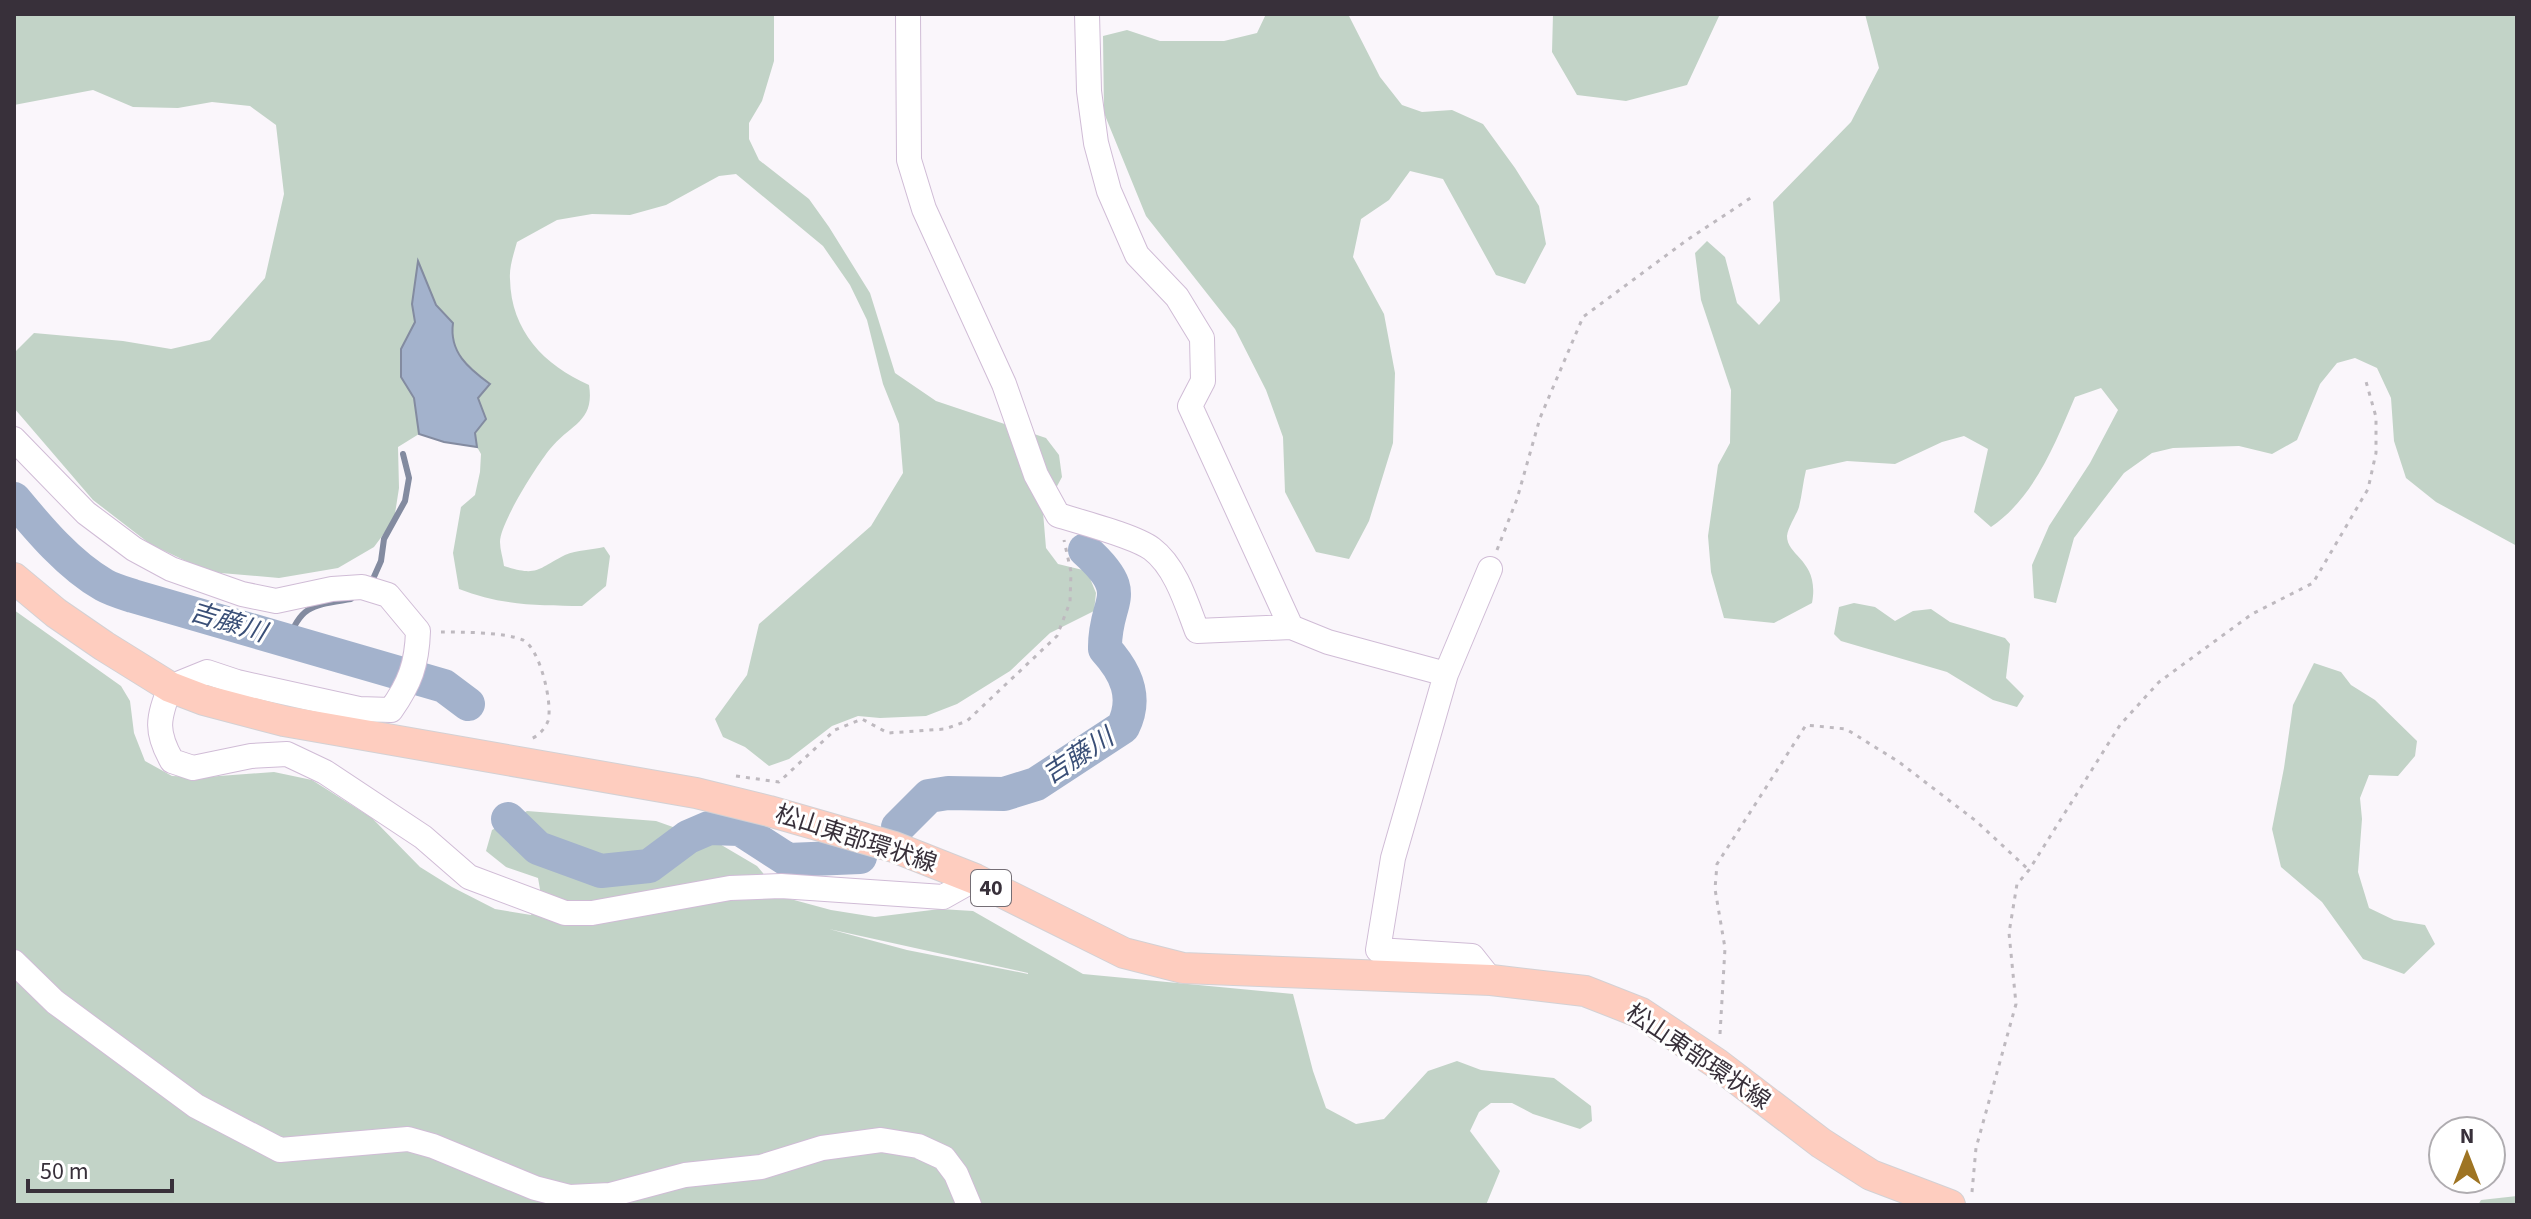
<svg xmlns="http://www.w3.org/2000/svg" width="2531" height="1219" viewBox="0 0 2531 1219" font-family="'Source Sans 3','Noto Sans JP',sans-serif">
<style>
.green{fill:#c2d3c7;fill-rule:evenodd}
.water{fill:#a3b2cc;stroke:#838ba0;stroke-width:2}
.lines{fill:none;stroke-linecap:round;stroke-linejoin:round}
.stream{stroke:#838ba0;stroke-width:6}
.river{stroke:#a3b2cc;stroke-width:34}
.minor-casing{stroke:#d0bcd6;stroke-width:26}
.major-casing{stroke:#d3d1d4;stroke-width:32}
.path{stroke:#beb9bf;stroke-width:3;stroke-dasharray:4 6;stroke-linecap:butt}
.minor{stroke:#fff;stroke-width:24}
.major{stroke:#fecdbf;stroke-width:30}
.labels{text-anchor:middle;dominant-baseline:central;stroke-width:6;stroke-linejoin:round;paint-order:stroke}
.shield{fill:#fff;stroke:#746e75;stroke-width:2}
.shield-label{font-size:22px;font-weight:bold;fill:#38303a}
.street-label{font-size:24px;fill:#38303a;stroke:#fff}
.water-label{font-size:26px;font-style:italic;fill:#3a4f77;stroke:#fff}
</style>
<rect width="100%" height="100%" fill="#faf6fb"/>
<path class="green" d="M14,14H774V61L762,101L749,123V139L759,160L809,199L829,227L870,293L895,373L936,401L1046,438L1059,455L1062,477L1043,512L1046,548L1058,564L1087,571L1096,593L1094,611L1050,633L1010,671L957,704L926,716L880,718L858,716L832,726L789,759L769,766L745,747L723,737L715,719L747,675L759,624L871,526L903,473L899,424L883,384L867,320L850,285L823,246L736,174L719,176L666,205L630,215L592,214L557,220L517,242C514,253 509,267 510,279C511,331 544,365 589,385C595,422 570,424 550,449C537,465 500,523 500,542C500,550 503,558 504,566C538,577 537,569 565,555C577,550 592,550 604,547L610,556L606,586L582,606C539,606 499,605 459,589L453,553L461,507L475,495L480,472L481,454L477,447L475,433L478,398L490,384C467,368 449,352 453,323L437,306L418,263L412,304L415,322L401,349V377L414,398L419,434L398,447L399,488L394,520L374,547L338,568L279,578L209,572L150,544L93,500L14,408V353L34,333L123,341L171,349L210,340L265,278L284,194L276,125L250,106L212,102L178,108L133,107L93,90L14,105Z
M1266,14H1348L1380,77L1402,105L1422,112L1452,110L1483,124L1515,168L1539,206L1546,244L1525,284L1496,275L1443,179L1410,171L1389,200L1361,219L1353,257L1384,314L1395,373L1393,443L1369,521L1349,559L1316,552L1285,492L1283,437L1266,390L1235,329L1146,216L1104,113L1103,36L1127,30L1160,41H1224L1257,33Z
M1553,14H1720L1687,85L1626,101L1577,95L1552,52Z
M1865,14H2517V546L2436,502L2406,478L2394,441L2391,398L2377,368L2355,358L2337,363L2320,384L2297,440L2272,454L2239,446L2173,448L2152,453L2124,473L2074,538L2056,603L2034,598L2032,565L2049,526L2090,463L2118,410L2101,388L2075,397C2055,444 2034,498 1991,527L1974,512L1988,449L1964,436L1942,442L1895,464L1847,461L1806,470C1803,482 1802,495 1799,507C1796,516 1788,527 1787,536C1787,557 1820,560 1812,603L1774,623L1724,618L1711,572L1708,536L1718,465L1730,443L1731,390L1701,300L1695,253L1707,241L1725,257L1737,303L1759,325L1780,301L1773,202L1851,122L1879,68Z
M1854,603L1875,607L1895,621L1913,611L1931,609L1950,622L2005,638L2010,644L2006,678L2024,696L2017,707L1993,700L1947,672L1841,641L1834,634L1839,607Z
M14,610L121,686L130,701L134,733L145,761L172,776L206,777L274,772L312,780L372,818L420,867L452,887L495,909L531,915L541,895L538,878L506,867L486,851L492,830L527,811L656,821L718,843L757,866L783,897L831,910L875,917L940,909L973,911L1083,974L1293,994L1313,1071L1326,1108L1356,1124L1384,1119L1428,1071L1457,1061L1481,1070L1554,1078L1591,1106L1592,1121L1580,1129L1533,1114L1512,1103H1491L1479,1112L1470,1131L1500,1171L1486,1205H14ZM829,929L1028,973V974L907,950Z
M2314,663L2341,672L2351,685L2375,700L2417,741L2415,756L2398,776L2369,775L2360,798L2362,819L2358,872L2369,908L2394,920L2425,925L2435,944L2404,974L2363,959L2322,902L2281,867L2272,829L2284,768L2293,705Z
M2517,1196V1205H2478L2481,1200Z"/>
<path class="water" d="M418,261L436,305L453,323C449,352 468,368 490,384L478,398L486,419L475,433L477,447L444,442L419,434L414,398L401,377V349L415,322L412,304Z"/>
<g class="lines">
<path class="stream" d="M373,579L381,561L384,539L405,501L409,478L403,454
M288,642C300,604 315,605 351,599"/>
<path class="river" d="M14,499C39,529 69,565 104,585C113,590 124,593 133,596L444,686L468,704
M508,819L538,848L601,871L649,866L688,837L709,828L740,829L788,860L860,857
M898,827L929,796L948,793L1004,794L1036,784L1123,727C1138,697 1126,672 1105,649C1104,598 1136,596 1085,550"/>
<g class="minor-casing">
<path id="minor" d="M908,14L909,160L924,209L1004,384L1036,475L1058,515C1080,522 1135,536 1152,549C1176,567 1187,605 1197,631L1291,627L1328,642L1446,674
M1087,14L1089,91L1096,143L1109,191L1137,255L1177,297L1202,338L1203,381L1190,406L1291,627
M14,439L86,513L134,549L171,569L242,594L276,601L332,589L362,587L388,595L418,631C417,664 410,683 391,710L359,709L237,682L207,672L170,687C158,719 155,731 172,761L193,768L251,756L287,754L325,772L423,837L469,877L565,913H592L730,888L781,886L943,897L975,879
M1490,569L1446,674L1393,858L1378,950L1472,956L1491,980
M14,962L55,1002L196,1106L280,1150L408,1139L433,1146L535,1188L570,1197L610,1195L685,1175L761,1167L822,1148L881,1140L918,1146L944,1158L956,1174L969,1205"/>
</g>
<g class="major-casing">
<path id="major" d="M14,578L56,613L104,646L170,687L204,700L284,721L696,793L769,811L894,847L975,879L1124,953L1183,968L1491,980L1585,991L1641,1013L1716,1063L1821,1143L1871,1175L1950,1205"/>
</g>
<path class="path" d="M1497,550L1517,499L1540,418L1583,317L1687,240L1752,197
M441,632C462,632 504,632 523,640C540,648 553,704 548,721C545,729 538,736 531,739
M736,776L779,782L835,730L862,719L888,733L945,729L967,721L1057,636L1070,602L1071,572L1064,540
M1720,1034L1725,948L1715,889L1717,864L1806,725L1846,729L1899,762L1976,821L2029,870
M1972,1192L1976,1148L2016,1004L2009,933L2017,884L2029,870L2120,725L2159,682L2252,614L2313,583L2368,489L2376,453V417L2365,378"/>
<use href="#minor" class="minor"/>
<use href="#major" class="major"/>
</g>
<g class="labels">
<rect class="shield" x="971" y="870" width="40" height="36" rx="6"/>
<g class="shield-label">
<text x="991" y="888">40</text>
</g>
<g class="street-label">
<text transform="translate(856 839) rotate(18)">松山東部環状線</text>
<text transform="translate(1698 1057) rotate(34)">松山東部環状線</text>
</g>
<g class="water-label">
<text transform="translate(228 622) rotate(17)">吉藤川</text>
<text transform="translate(1078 756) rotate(-33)">吉藤川</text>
</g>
</g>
<rect width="2531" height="1219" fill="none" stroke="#38303a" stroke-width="32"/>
<g transform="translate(2467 1155)"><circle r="38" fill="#ffffff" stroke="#afacb0" stroke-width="2"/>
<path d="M0-6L14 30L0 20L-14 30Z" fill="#9e7423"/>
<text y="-12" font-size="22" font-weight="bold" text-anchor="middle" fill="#38303a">N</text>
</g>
<path d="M28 1179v12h144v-12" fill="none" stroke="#38303a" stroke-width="4"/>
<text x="40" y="1179" font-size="24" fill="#38303a" stroke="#ffffff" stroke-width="6" paint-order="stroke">50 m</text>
</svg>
